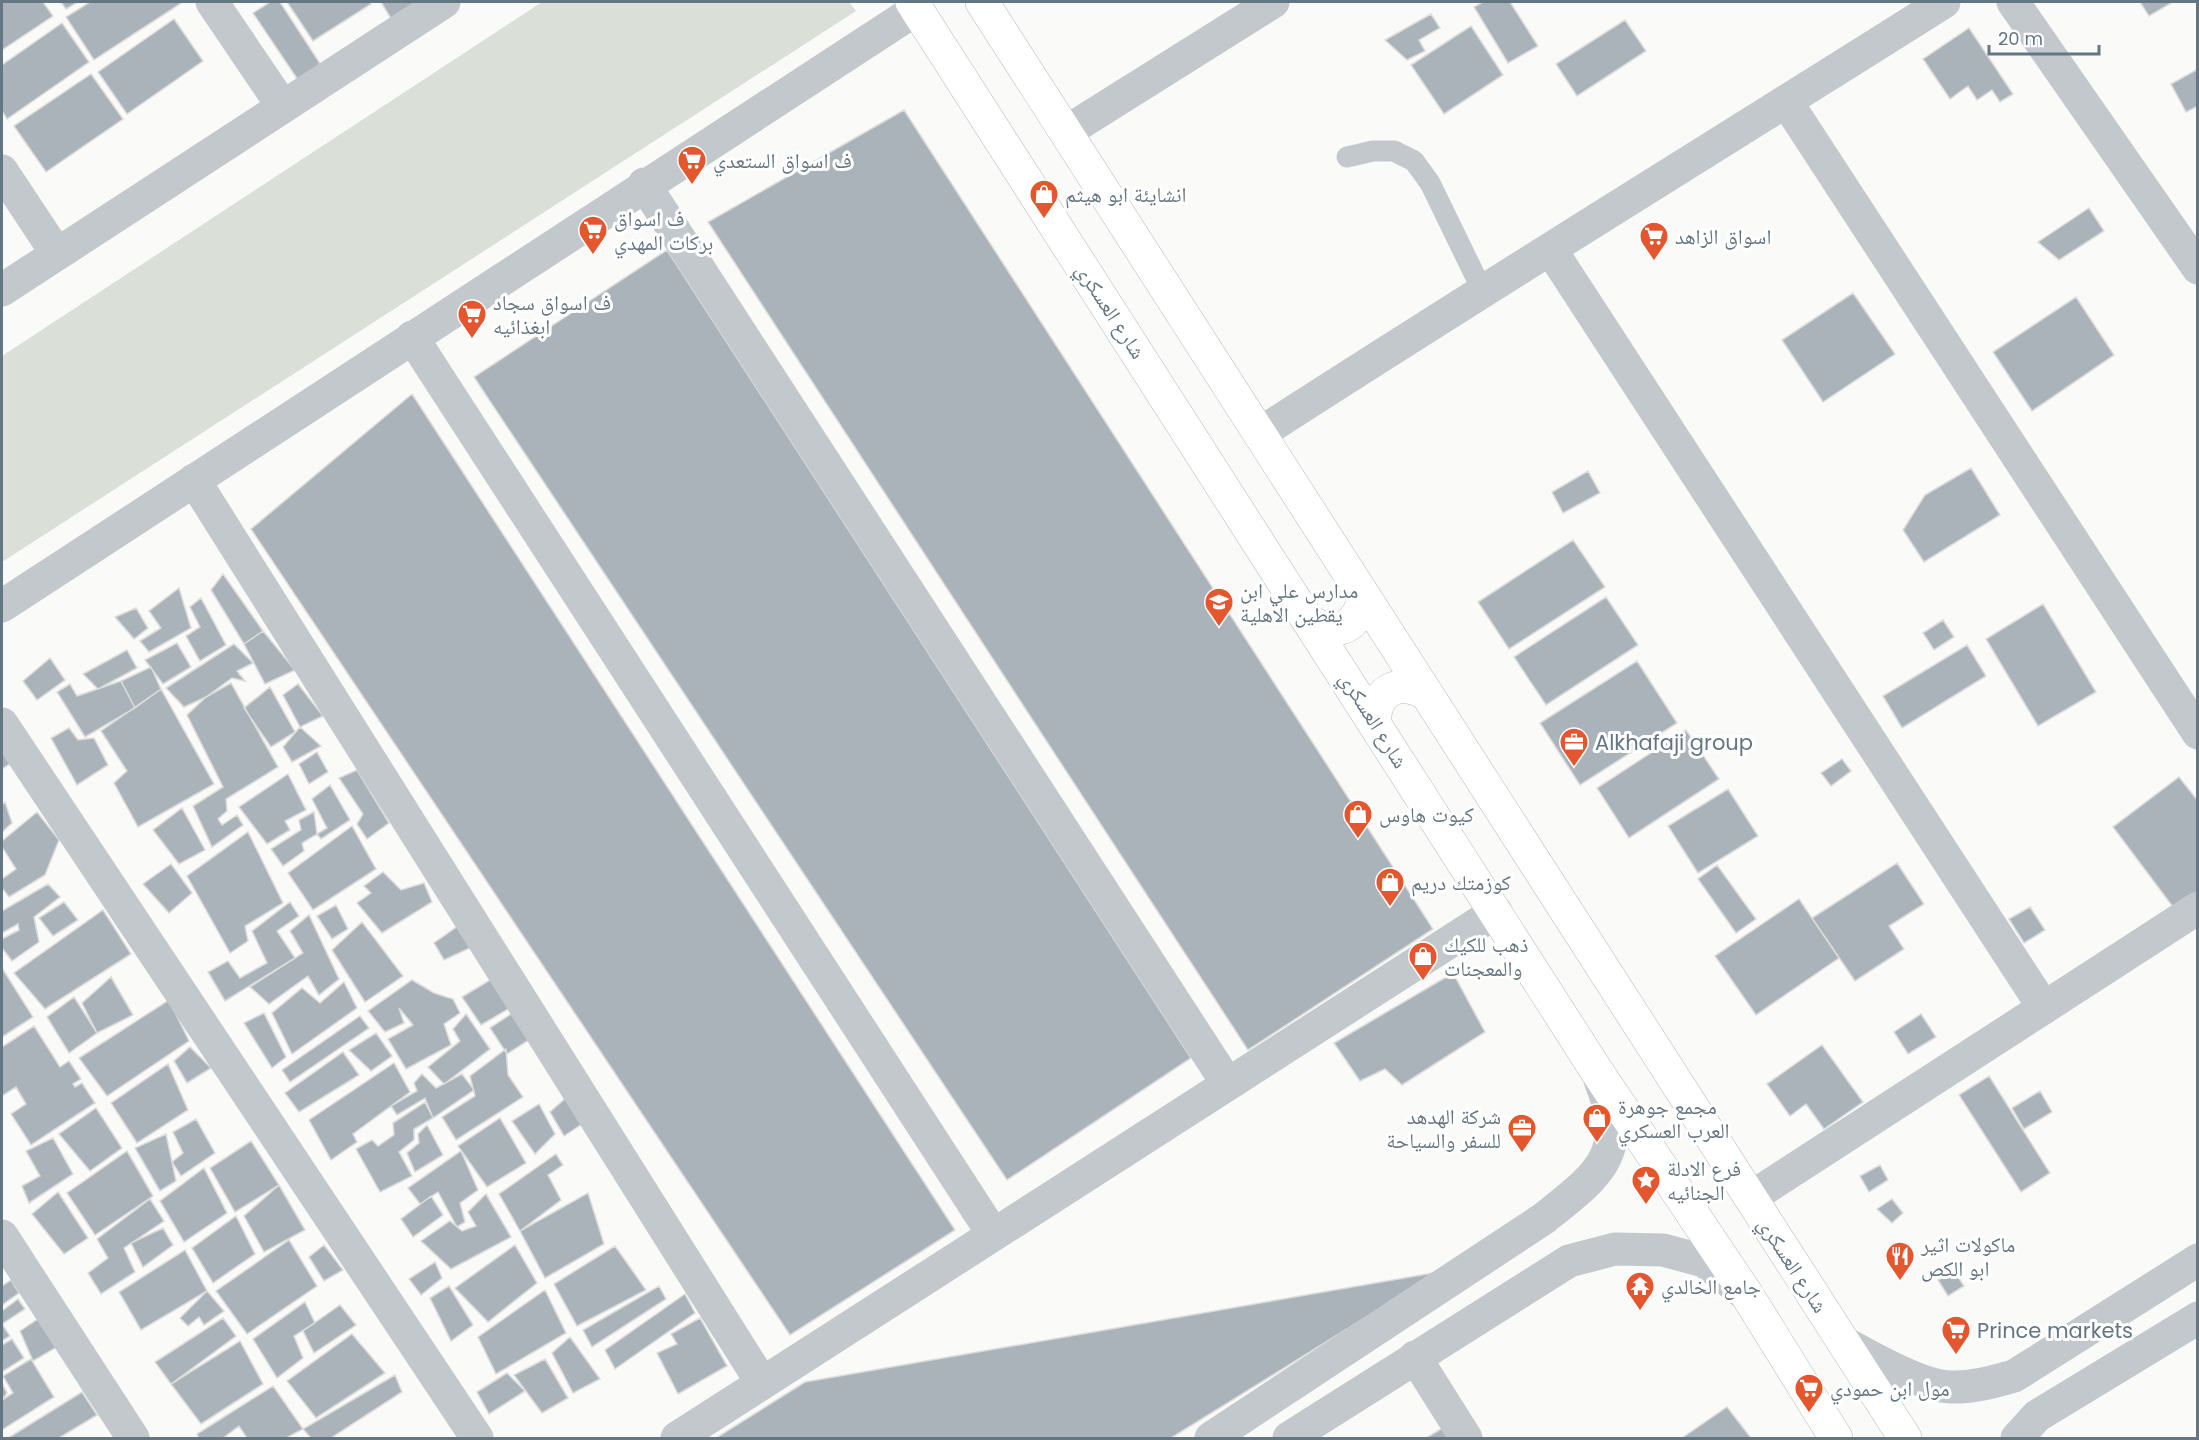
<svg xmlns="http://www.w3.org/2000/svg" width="2199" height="1440" viewBox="0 0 2199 1440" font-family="Poppins,'Noto Naskh Arabic',sans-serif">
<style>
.green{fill:#dadfd7}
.building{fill:#aab3b9;stroke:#dcdcda;stroke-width:1.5}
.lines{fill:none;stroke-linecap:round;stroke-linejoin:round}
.secondary-casing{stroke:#b3babf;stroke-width:34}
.service{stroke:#c3c8cc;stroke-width:21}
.minor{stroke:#c3c8cc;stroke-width:33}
.tertiary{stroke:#c3c8cc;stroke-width:33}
.secondary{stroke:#fff;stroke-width:33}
.labels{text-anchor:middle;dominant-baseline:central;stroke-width:6;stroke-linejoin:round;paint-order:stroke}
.poi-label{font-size:21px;fill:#657683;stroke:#fff;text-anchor:start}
.street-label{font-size:21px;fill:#657683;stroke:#fff}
</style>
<rect width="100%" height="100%" fill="#fafaf8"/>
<path class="green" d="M542,2H849L856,11L2,562V356Z"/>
<path class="building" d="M2,2H43L53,16L2,50Z
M61,2H78L66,9Z
M90,2H183L94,60L66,17Z
M270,2H280L321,65L298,80L253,13Z
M287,2H369L371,4L313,41Z
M381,2H426L393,22Z
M1483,2H1510L1538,46L1508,63L1474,7Z
M2140,2H2173L2149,16Z
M1431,14L1440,28L1419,40L1425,51L1407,60L1385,40Z
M174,19L203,61L127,114L98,72Z
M1625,20L1646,51L1577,96L1556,64Z
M62,23L89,62L7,119L2,111V65Z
M1471,26L1503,75L1444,114L1411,65Z
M1969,28L2013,94L2000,102L1992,90L1977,100L1968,86L1950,99L1923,59Z
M2198,69V106L2186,112L2171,84Z
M91,74L123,119L46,172L14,126Z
M904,110L1433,929L1248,1050L708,222Z
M2089,208L2104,231L2059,260L2038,242Z
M667,250L1191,1058L1007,1180L474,377Z
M1853,293L1895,354L1823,402L1782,340Z
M2076,297L2114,355L2032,411L1993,352Z
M412,394L955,1230L790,1335L251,529Z
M1971,468L2000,515L1924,562L1903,530L1925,495Z
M1588,471L1600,493L1563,513L1552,492Z
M1573,540L1605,587L1509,649L1478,602Z
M223,574L263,631L244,644L211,590Z
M179,588L191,628L149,652L140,641L161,628L149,611Z
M1606,597L1638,645L1546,705L1514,657Z
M201,598L226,645L200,661L186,636L200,627L190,607Z
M2043,604L2096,692L2038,726L1986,639Z
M136,608L148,628L134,639L115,617Z
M1943,620L1954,637L1934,650L1923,633Z
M263,631L295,670L265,684L244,644Z
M177,643L191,667L163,684L145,660Z
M234,644L253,663L237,671L245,681L232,678L206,697L184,707L166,688Z
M1967,645L1986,676L1902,728L1883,696Z
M127,650L137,668L98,689L83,674Z
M50,658L65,680L37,700L23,681Z
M1637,661L1677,723L1580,785L1540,723Z
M151,667L161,689L135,708L121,681Z
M121,681L135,708L85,737L57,692L70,684L77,696Z
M231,683L278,767L226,799L227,811L218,819L222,825L237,815L243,825L212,847L193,806L223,787L187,715L206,697Z
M298,684L323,716L300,727L283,695Z
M270,687L295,732L271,747L244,708Z
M161,689L214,784L138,827L114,783L127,771L101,731Z
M300,727L321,746L292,762L283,747Z
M69,728L78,740L94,738L108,765L77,785L51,738Z
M1686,730L1719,779L1629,838L1597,788Z
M2,746L13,762L2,769Z
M317,752L328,772L309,784L299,764Z
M1842,759L1851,771L1831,786L1821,773Z
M357,770L389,823L367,839L357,824L363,814L339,778Z
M288,774L306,810L285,821L290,830L267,844L239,807Z
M2179,777L2198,801V895L2176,911L2113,827Z
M330,785L350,820L321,839L317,834L327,828L312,799Z
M1728,789L1758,836L1698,873L1668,826Z
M5,802L12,823L2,832V805Z
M182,808L205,850L179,864L153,830Z
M37,812L59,840L45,875L9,897L2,888V879L16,869L2,847V841Z
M314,812L317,834L302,843L304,851L283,866L271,849L301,830L299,820Z
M352,826L376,869L313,910L288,873Z
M248,832L283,903L245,926L248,941L230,953L187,876Z
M1897,863L1924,904L1889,926L1904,949L1855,981L1812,918Z
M171,864L192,893L169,913L143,884Z
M1717,865L1756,919L1736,933L1698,879Z
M383,872L401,890L424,883L432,902L382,933L357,903L371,893L364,886Z
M48,884L60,897L34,917L39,942L12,961L2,948V939L19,930L18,924L2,933V911Z
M1799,899L1839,958L1756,1015L1715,956Z
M64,902L78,920L53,936L39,918Z
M290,902L299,916L277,931L295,958L225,1001L208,972L228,961L240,978L267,963L252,931Z
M336,905L348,929L332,939L317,916Z
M2030,907L2045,930L2024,943L2009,919Z
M103,910L131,954L45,1009L14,973Z
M309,915L339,979L319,995L308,976L269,1004L250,987L303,953L290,931Z
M362,922L403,976L365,1002L332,950Z
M458,926L474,946L444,960L434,943Z
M2,968L33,1017L2,1037Z
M1453,973L1485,1032L1402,1085L1385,1069L1360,1081L1334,1043Z
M111,977L133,1015L97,1033L82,1003Z
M412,980L434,993L453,999L460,1013L444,1024L451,1045L406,1069L388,1039L413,1025L399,1008L404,1023L385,1032L368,1011Z
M490,980L510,1008L481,1025L462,997Z
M344,982L357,1008L292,1054L272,1013L302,988L320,1003Z
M74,997L97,1033L69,1053L47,1017Z
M169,1000L189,1041L107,1096L79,1058Z
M264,1013L286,1057L272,1068L244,1023Z
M466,1014L490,1049L444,1084L428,1067L460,1041L453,1029Z
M511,1014L532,1038L507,1054L490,1028Z
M1921,1014L1936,1037L1908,1054L1894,1032Z
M360,1016L369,1028L290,1082L282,1070Z
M34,1026L60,1067L69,1061L81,1079L73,1084L75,1087L82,1083L95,1103L31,1145L11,1114L26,1104L16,1087L2,1096V1047Z
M376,1033L392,1056L371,1071L349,1050Z
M1822,1045L1863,1102L1824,1129L1806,1104L1790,1116L1767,1084Z
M190,1047L211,1068L187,1083L174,1061Z
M506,1049L508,1075L523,1097L456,1140L442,1117L475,1096L470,1076Z
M343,1052L359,1075L299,1112L285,1093Z
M394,1063L410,1092L353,1134L357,1142L331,1160L309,1120Z
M168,1064L188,1110L137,1143L111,1103Z
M422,1074L436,1088L462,1074L474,1090L433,1118L425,1098L397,1115L391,1106L417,1091L414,1083Z
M1989,1076L2050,1173L2021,1192L1959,1095Z
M2040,1091L2052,1112L2024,1129L2012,1108Z
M567,1097L582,1124L564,1136L550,1112Z
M425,1102L433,1118L414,1129V1140L399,1152L412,1176L380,1192L356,1149L372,1140L378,1146L394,1135L393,1123Z
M539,1104L555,1134L535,1154L512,1121Z
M96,1108L122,1148L90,1171L59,1134Z
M500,1118L526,1163L487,1187L458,1146Z
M196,1119L215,1153L181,1176L172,1162L183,1153L173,1132Z
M427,1125L443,1155L415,1172L407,1153L419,1143L418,1134Z
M166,1134L176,1181L160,1191L135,1148Z
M53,1138L73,1174L29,1203L22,1186L40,1176L26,1151Z
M251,1141L279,1185L235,1212L210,1168Z
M127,1151L153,1196L95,1235L67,1193Z
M461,1151L478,1190L460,1203L465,1222L457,1227L438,1192L420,1204L408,1188Z
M556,1154L563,1165L548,1175L561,1200L520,1231L499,1194Z
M1880,1165L1888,1180L1869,1192L1860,1176Z
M204,1168L227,1213L184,1242L160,1201Z
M279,1185L305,1230L264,1252L244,1216Z
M58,1192L88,1238L64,1254L32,1214Z
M588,1193L604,1244L545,1278L520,1231Z
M486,1194L511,1237L451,1269L421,1241L450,1221L462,1231L476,1226L468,1212Z
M431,1196L443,1215L413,1237L401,1219Z
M150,1199L164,1221L124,1248L135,1272L101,1294L88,1273L108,1258L97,1239Z
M1892,1199L1903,1213L1892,1223L1877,1209Z
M236,1216L255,1254L213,1283L192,1248Z
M163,1228L173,1245L143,1267L131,1243Z
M289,1240L317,1286L247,1334L216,1291Z
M324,1245L343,1270L324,1281L309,1257Z
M515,1245L537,1283L488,1322L455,1288Z
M615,1246L646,1290L577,1326L554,1284Z
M185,1250L207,1291L141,1330L119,1292Z
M435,1262L442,1278L421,1295L409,1279Z
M1954,1271L1964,1286L1948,1296L1938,1280Z
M1439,1272L1171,1438H716L805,1382Z
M11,1280L19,1293L2,1305V1286Z
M449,1286L473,1325L451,1341L430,1298Z
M659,1286L666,1299L592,1347L583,1330Z
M545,1290L566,1333L496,1374L478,1337Z
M207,1291L224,1311L204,1325L199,1317L188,1326L180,1318Z
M685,1294L695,1313L615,1369L605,1350Z
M18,1299L25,1309L2,1324L10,1336L2,1341V1311Z
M305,1302L315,1323L294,1336L303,1358L277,1378L253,1339Z
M340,1305L356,1325L314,1353L303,1331Z
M44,1315L62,1344L33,1361L20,1331Z
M223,1318L236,1336L171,1384L155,1362Z
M700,1318L727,1366L678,1394L657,1353L677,1344L671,1334Z
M352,1334L385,1373L316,1418L287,1381Z
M570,1337L600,1379L573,1393L552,1353Z
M12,1339L24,1358L2,1372V1345Z
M240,1341L263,1384L201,1424L171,1384Z
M31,1359L54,1397L2,1430V1400L13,1393L3,1376Z
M545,1359L568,1398L542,1413L514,1375Z
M507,1373L525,1391L489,1414L477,1392Z
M395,1375L402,1392L331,1438H311L303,1429Z
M2,1383L7,1393L2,1400Z
M273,1386L303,1429L286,1438H247L239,1426L223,1438H199L197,1434Z
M82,1392L97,1415L59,1438H8Z
M1727,1407L1751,1438H1682Z
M1446,1426L1454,1438H1426Z"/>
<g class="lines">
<g class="secondary-casing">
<path id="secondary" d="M912,2L1596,1070L1747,1295L1836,1438
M982,2L1905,1438
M1312,623C1339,636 1358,627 1364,597
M1374,721C1377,688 1399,679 1427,694"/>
</g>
<path class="service" d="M1347,157L1373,151H1394L1414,161L1430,183L1482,290"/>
<path class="minor" d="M212,2L283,107
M2013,2L2198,268
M1786,101L2198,733
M1066,132L1273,2
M2,171L57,254
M644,184L1227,1083
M1551,250L2044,1008
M2,290L444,2
M412,337L993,1234
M1259,434C1486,287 1716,146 1944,2
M194,480L762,1383
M2,606L917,9
M2,724L477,1438
M1750,1198L2198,908
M2,1236L133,1438
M1415,1357L1466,1438
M677,1438L1496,912"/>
<path class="tertiary" d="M1843,1342C1869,1356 1920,1386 1950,1387C1972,1388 1992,1382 2014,1376L2198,1260
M1211,1438L1543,1219C1598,1175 1630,1155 1600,1080
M1289,1438L1569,1261L1615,1249L1663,1250L1704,1261L1741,1291
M2017,1438L2037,1416L2198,1318"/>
<use href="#secondary" class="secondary"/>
</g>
<defs>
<g id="supermarket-pin" transform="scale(1.5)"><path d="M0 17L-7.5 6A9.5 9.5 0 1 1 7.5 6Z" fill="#e4572e" stroke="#fff"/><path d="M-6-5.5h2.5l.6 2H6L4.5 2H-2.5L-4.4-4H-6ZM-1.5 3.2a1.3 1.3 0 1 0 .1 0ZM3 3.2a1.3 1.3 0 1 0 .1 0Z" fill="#fff"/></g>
<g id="shop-pin" transform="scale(1.5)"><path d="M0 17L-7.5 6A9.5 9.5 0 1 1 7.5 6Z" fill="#e4572e" stroke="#fff"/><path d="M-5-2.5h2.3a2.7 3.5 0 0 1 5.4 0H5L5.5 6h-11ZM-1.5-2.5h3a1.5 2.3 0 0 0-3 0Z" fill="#fff"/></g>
<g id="school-pin" transform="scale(1.5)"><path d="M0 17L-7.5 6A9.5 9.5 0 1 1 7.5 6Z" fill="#e4572e" stroke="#fff"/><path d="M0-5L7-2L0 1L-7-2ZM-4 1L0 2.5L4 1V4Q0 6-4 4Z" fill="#fff"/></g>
<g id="office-pin" transform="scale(1.5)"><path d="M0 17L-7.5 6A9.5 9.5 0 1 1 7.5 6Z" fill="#e4572e" stroke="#fff"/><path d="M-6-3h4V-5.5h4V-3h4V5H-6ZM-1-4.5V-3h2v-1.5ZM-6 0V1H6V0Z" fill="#fff"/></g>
<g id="sight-pin" transform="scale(1.5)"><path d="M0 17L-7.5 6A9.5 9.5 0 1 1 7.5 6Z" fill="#e4572e" stroke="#fff"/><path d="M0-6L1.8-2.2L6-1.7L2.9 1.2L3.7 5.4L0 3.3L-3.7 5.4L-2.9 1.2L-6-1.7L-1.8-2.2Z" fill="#fff"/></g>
<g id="restaurant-pin" transform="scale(1.5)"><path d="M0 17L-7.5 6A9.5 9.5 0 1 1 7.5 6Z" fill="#e4572e" stroke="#fff"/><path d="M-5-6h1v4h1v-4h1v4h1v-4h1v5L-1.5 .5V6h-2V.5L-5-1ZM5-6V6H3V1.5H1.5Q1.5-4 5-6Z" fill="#fff"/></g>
<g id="temple-pin" transform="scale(1.5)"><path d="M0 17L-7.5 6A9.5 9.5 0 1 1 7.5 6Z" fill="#e4572e" stroke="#fff"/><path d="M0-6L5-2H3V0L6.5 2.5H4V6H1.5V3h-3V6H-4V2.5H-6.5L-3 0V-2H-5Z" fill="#fff"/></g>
</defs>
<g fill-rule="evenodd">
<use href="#supermarket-pin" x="692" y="160"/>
<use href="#shop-pin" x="1044" y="194"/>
<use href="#supermarket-pin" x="593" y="230"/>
<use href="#supermarket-pin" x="1654" y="236"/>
<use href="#supermarket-pin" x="472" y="314"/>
<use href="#school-pin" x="1219" y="602"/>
<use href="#office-pin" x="1574" y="742"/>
<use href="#shop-pin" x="1358" y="814"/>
<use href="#shop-pin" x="1390" y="882"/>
<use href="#shop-pin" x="1423" y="956"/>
<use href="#shop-pin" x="1597" y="1118"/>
<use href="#office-pin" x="1522" y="1128"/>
<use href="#sight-pin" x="1646" y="1180"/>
<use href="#restaurant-pin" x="1900" y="1256"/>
<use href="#temple-pin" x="1640" y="1286"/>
<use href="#supermarket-pin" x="1956" y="1330"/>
<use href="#supermarket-pin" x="1809" y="1388"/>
</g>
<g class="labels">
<g class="poi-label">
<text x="713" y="160">ف اسواق الستعدي</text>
<text x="1065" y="194">انشايئة ابو هيثم</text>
<text x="614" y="218">ف اسواق<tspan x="614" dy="24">بركات المهدي</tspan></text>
<text x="1675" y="236">اسواق الزاهد</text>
<text x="493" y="302">ف اسواق سجاد<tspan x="493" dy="24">ابغذائيه</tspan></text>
<text x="1240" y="590">مدارس علي ابن<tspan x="1240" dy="24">يقطين الاهلية</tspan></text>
<text x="1595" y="742">Alkhafaji group</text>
<text x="1379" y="814">كيوت هاوس</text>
<text x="1411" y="882">كوزمتك دريم</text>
<text x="1444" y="944">ذهب للكيك<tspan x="1444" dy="24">والمعجنات</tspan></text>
<text x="1618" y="1106">مجمع جوهرة<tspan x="1618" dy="24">العرب العسكري</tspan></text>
<text x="1501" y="1116" text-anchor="end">شركة الهدهد<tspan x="1501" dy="24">للسفر والسياحة</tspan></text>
<text x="1667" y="1168">فرع الادلة<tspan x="1667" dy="24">الجنائيه</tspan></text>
<text x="1921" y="1244">ماكولات اثير<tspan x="1921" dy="24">ابو الكص</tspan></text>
<text x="1661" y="1286">جامع الخالدي</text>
<text x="1977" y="1330">Prince markets</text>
<text x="1830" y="1388">مول ابن حمودي</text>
</g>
<g class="street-label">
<text transform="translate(1111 311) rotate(57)">شارع العسكري</text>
<text transform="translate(1374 720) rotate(58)">شارع العسكري</text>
<text transform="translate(1793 1265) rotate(57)">شارع العسكري</text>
</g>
</g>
<rect width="2199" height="1440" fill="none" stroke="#657683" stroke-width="6"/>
<path d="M1989 45v9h110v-9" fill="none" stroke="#657683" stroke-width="3"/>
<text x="1998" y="45" font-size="18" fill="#657683" stroke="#ffffff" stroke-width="4.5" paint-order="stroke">20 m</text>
</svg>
